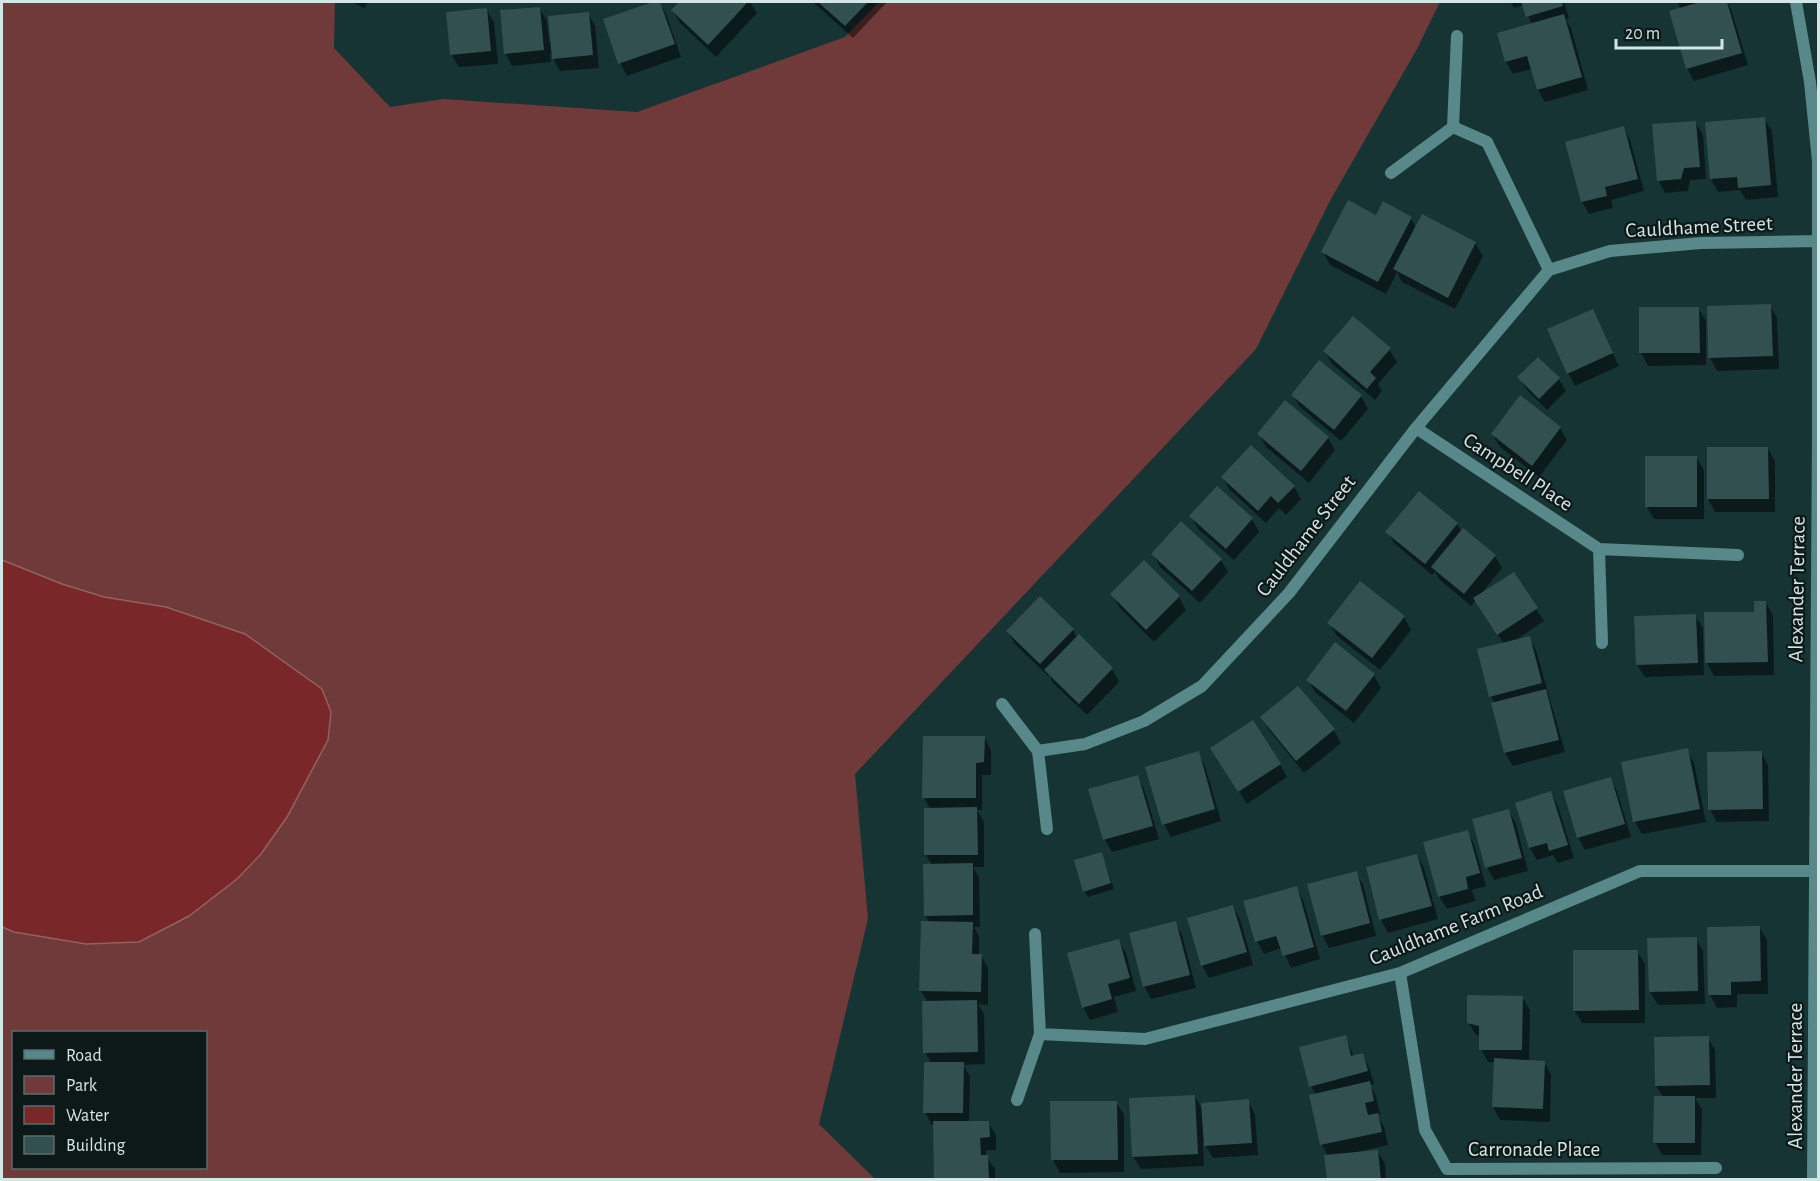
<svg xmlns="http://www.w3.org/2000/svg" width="1820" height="1181" viewBox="0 0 1820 1181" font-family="'Alegreya Sans',sans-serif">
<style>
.green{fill:#6f3a39;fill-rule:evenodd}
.water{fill:#7a272a;stroke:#956062;stroke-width:1.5}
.shadow{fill:#0007}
.building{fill:#325050}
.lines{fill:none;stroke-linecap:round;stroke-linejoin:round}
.minor{stroke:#588889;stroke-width:12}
.labels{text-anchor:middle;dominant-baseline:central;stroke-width:4.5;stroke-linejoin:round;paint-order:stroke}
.street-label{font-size:21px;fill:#d4e5e5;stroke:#0d1919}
</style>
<rect width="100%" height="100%" fill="#163434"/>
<path class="green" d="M2,2H335L334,48L390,107L443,99L637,112L845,37L879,2H1440L1417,49L1331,199L1256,349L855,774L868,919L819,1124L875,1179L2,1180ZM14,1032H206V1168H14Z"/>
<path class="water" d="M2,560L62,584L104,597L166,607L245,634L322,689L331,712L328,740L287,817L261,854L237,879L189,916L139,942L86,944L14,932L2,927Z"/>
<path class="shadow" d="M352,2H368L364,8Z
M659,2L666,14L681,57L627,76L620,63L605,20Z
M681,2H750L757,13L716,57L680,23L673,11Z
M813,2H887L853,38Z
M1511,2H1564L1569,18L1566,20L1571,28L1588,90L1545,102L1538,90L1532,69L1513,74L1506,62L1532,25L1524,5L1514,8Z
M1677,2H1727L1731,9L1748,65L1694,81L1687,68L1681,9Z
M539,8L547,21L549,42H552L588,13L595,26L599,68L560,71L550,53L551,62L512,66L505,53Z
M486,9L494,22L498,64L459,67L451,54Z
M1764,119L1772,131L1778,197L1746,200L1740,190L1718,192L1711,179L1706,124Z
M1696,123L1703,135L1706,179L1690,180L1688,191L1665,193L1658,180Z
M1623,127L1630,140L1644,191L1611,200L1613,208L1589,214L1582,202Z
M1422,216L1475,243L1483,256L1455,309L1402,282L1397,272L1386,294L1330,265L1323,252L1376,217L1411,218L1416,228Z
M1770,305L1777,318L1779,369L1717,371L1710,358Z
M1698,308L1706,321V365L1648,366L1641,353Z
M1592,311L1619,366L1575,386L1568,373Z
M1389,349L1397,362L1378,384L1382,391L1375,400L1332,364L1325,351Z
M1519,377L1559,379L1566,391L1547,410L1527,390Z
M1293,395L1361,396L1368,409L1341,441L1300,407Z
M1560,428L1567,440L1539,477L1500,447L1492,434Z
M1259,434L1328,438L1335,450L1309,483L1266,447Z
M1768,449L1775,461V512H1715L1708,499Z
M1696,457L1704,470V519H1654L1647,507Z
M1223,478L1294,487L1301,499L1286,515L1279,508L1266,523L1230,490Z
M1217,488L1252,519L1259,532L1234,560L1198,529L1191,516Z
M1457,524L1462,532L1495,556L1502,568L1481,594L1536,609L1544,621L1514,641L1529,637L1536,650L1565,752L1513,766L1505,753L1493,704H1495L1491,696L1504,644L1476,600L1471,606L1440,580L1435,572L1432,575L1395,544L1387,532Z
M1153,554L1221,560L1228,572L1200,603L1160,567Z
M1144,562L1179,597L1186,610L1154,642L1119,607L1112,594Z
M1766,603L1773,615L1774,675L1714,676L1707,663L1706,614L1756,613Z
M1695,616L1703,628L1704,675L1645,677L1637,665Z
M1404,617L1411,630L1380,670L1337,636L1329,623Z
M1073,630L1077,638L1112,669L1119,682L1087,715L1053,683L1049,675L1048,676L1015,644L1007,631Z
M1374,675L1381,688L1354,723L1315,692L1308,680Z
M1298,688L1334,730L1341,743L1304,773L1269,730L1262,718Z
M984,737L991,750V775H982V810H977L984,822V867H973L979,877L980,927H974L979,936V955H981L988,968V1005L978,1004L984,1014L985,1064L963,1065L970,1076L969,1122H988L996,1135V1150H986V1157L995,1169V1180H935L934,1125H932L925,1112L931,1063L925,1052L928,1002L921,991L930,923L925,915L932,865L926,855L930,809L924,797Z
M1687,750L1694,763L1706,822L1642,834L1635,822Z
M1761,752L1768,765L1769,821L1717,822L1710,810Z
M1198,753L1205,766L1221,821L1171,837L1164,824Z
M1219,761L1280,764L1287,777L1247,804Z
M1137,776L1144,789L1159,839L1112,852L1105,840L1090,790Z
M1610,778L1617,791L1631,837L1585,850L1578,837Z
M1551,793L1558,806L1574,858L1558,863L1553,855L1537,860L1530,848Z
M1509,811L1516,824L1528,871L1494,880L1487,867Z
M1467,832L1474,844L1486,886L1472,890L1475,901L1447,909L1439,896Z
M1102,853L1114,889L1088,897L1084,891Z
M1417,855L1424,868L1438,919L1388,933L1381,920L1367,868Z
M1356,873L1363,885L1376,936L1329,948L1322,935Z
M1296,887L1303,900L1320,959L1291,968L1282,948L1264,954L1257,941Z
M1233,906L1240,919L1253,965L1209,978L1202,965Z
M1175,922L1182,935L1196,988L1151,999L1144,986Z
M1709,928H1760L1767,940L1768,994H1737V1007L1717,1008L1710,995Z
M1696,939L1703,951L1705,1004L1658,1005L1650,992L1649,940Z
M1118,940L1126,953L1136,991L1114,997L1118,1012L1090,1020L1083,1007Z
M1637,951L1645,964V1023H1582L1574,1010Z
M1522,997L1530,1010L1529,1062H1544L1551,1075L1550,1122L1500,1120L1493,1107L1495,1062H1488L1481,1049V1036L1476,1035L1468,1022Z
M1345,1036L1354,1057L1362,1055L1369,1067L1374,1084L1370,1085L1376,1096L1380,1114L1377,1115L1384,1127L1388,1145L1357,1152V1154L1378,1152L1385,1164L1386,1180H1328V1156L1322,1145L1311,1096L1316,1095L1311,1086Z
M1708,1038L1715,1050L1716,1098H1695L1702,1110L1701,1155H1662L1655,1142L1663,1097L1656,1086Z
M1195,1096L1203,1111L1248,1101L1255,1114L1258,1155L1213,1158L1203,1142L1204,1166L1141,1169L1133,1156Z
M1116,1102L1124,1115V1172L1060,1173L1053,1160Z"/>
<path class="building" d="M653,2H660L675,44L618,64L603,19Z
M679,2H748L708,45L671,10Z
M818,2H868L845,26Z
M1521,2H1562L1563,6L1526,17Z
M1700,2H1727L1742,53L1686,69L1669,11Z
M540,7L544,50L504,54L500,10Z
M487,8L491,51L450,55L446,12Z
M589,12L593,55L552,59L548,16Z
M1564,14L1582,77L1537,90L1527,56L1505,62L1497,33Z
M1765,117L1771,185L1738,188L1737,177L1710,179L1705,122Z
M1696,121L1700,167L1684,168L1681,179L1657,181L1652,124Z
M1624,126L1638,179L1605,187L1607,196L1581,202L1565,142Z
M1348,200L1376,215L1383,201L1412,217L1378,282L1321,252Z
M1422,214L1476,242L1448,298L1393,269Z
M1771,304L1773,356L1708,358L1707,306Z
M1639,307H1699L1700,353H1639Z
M1593,309L1613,353L1567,374L1547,329Z
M1353,316L1391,348L1370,372L1376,378L1367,389L1323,351Z
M1538,357L1560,378L1539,399L1517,377Z
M1319,360L1362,395L1334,430L1291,395Z
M1520,395L1561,427L1532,466L1491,434Z
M1285,400L1329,437L1301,471L1257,434Z
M1251,445L1295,486L1278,503L1271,496L1258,511L1221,477Z
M1707,447H1768L1769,499H1707Z
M1645,456H1697V507H1645Z
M1217,486L1253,518L1226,549L1189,516Z
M1419,491L1458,523L1425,564L1385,532Z
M1181,521L1222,559L1192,591L1151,554Z
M1463,528L1496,555L1464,594L1431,567Z
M1144,560L1180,596L1146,630L1110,594Z
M1514,572L1538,608L1497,635L1473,598Z
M1360,581L1405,616L1372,658L1327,623Z
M1040,596L1074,629L1040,664L1006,631Z
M1754,601H1766L1768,662L1705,663L1704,612H1754Z
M1696,614L1698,663L1636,665L1634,616Z
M1079,634L1113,668L1079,704L1044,670Z
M1530,636L1542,683L1489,697L1477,649Z
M1335,642L1375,674L1346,711L1306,680Z
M1298,686L1335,729L1296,761L1260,717Z
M1546,689L1559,740L1504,753L1491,703Z
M1253,720L1281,764L1238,792L1210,748Z
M923,736H985L984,762L976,763V798H922Z
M1688,748L1700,809L1633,822L1621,762Z
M1199,751L1215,809L1162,825L1145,767Z
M1762,751L1763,809L1708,810L1707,752Z
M1138,775L1153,826L1103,840L1088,789Z
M1611,777L1625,824L1577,838L1563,791Z
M1551,791L1568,845L1549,851L1547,843L1529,848L1515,803Z
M977,807L978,855H924V808Z
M1509,809L1522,858L1485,868L1472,819Z
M1468,830L1480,873L1466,877L1468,889L1438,897L1423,842Z
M1102,852L1111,883L1083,892L1074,860Z
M1417,854L1432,906L1379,920L1366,867Z
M973,863V915L924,916L923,864Z
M1357,871L1370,923L1321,936L1307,884Z
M1297,886L1314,947L1283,956L1276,936L1255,942L1243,901Z
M1233,905L1247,952L1201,966L1187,918Z
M921,921L973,922L972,954H982L981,992L919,991Z
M1176,921L1190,975L1143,987L1129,933Z
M1760,926L1761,981L1731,982V995H1708L1707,927Z
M1697,937L1698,991L1649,992L1647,938Z
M1119,939L1130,978L1108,984L1112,999L1082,1008L1067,953Z
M1573,950H1638L1639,1010L1573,1011Z
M1467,995L1523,996L1522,1050H1479V1026L1467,1023Z
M977,1000L978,1052L923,1053L922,1001Z
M1346,1035L1351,1056L1363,1053L1368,1071L1309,1087L1299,1047Z
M1709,1036L1710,1085L1655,1086L1654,1037Z
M1494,1058L1545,1061L1543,1109L1492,1107Z
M924,1062H964L963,1113H923Z
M1370,1081L1374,1101L1365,1103L1368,1115L1378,1113L1382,1132L1320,1145L1309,1095Z
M1195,1095L1198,1154L1132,1157L1129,1098Z
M1654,1096H1695V1143H1653Z
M1249,1099L1252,1143L1204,1146L1201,1103Z
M1050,1101H1117L1118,1160H1051Z
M933,1121H989L990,1137L980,1138L981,1155H988L989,1180H934Z
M1378,1150L1381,1180H1327L1324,1155Z"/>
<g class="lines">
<path class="minor" d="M1796,2L1810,82L1818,161V436L1813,1180
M1453,127L1457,36
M1391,173L1453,127L1487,142L1549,270
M1416,428L1599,549L1738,555
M1599,549L1602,643
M1002,704L1038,751
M1047,829L1038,751L1085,744L1144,721L1202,686L1289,593L1416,428L1549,270L1610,251L1701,243L1817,241
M1035,934L1040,1034
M1400,973L1425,1130L1447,1169L1716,1168
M1017,1100L1040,1034L1145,1039L1400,973L1640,871H1816"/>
</g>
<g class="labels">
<g class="street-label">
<text transform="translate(1699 227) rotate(-3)">Cauldhame Street</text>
<text transform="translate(1518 472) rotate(33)">Campbell Place</text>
<text transform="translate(1306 536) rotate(-52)">Cauldhame Street</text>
<text transform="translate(1797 589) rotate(-89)">Alexander Terrace</text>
<text transform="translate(1456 925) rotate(-22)">Cauldhame Farm Road</text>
<text transform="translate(1795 1076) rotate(-90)">Alexander Terrace</text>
<text x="1534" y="1149">Carronade Place</text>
</g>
</g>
<rect width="1820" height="1181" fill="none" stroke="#d4e5e5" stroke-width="6"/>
<rect x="12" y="1031" width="195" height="138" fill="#0d1919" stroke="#5d6b6b" stroke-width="1.5"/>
<rect x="24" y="1050" width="30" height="9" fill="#588889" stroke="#5d6b6b" stroke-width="1.5"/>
<text x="66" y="1061" font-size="18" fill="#d4e5e5">Road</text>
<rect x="24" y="1076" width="30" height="18" fill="#6f3a39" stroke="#5d6b6b" stroke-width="1.5"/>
<text x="66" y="1091" font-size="18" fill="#d4e5e5">Park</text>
<rect x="24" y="1106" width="30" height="18" fill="#7a272a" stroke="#5d6b6b" stroke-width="1.5"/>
<text x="66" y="1121" font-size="18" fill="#d4e5e5">Water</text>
<rect x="24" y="1136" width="30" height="18" fill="#325050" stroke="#5d6b6b" stroke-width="1.5"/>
<text x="66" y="1151" font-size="18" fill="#d4e5e5">Building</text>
<path d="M1616 39v9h106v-9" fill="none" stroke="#d4e5e5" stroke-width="3"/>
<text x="1625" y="39" font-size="18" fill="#d4e5e5" stroke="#0d1919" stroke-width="4.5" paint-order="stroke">20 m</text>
</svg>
